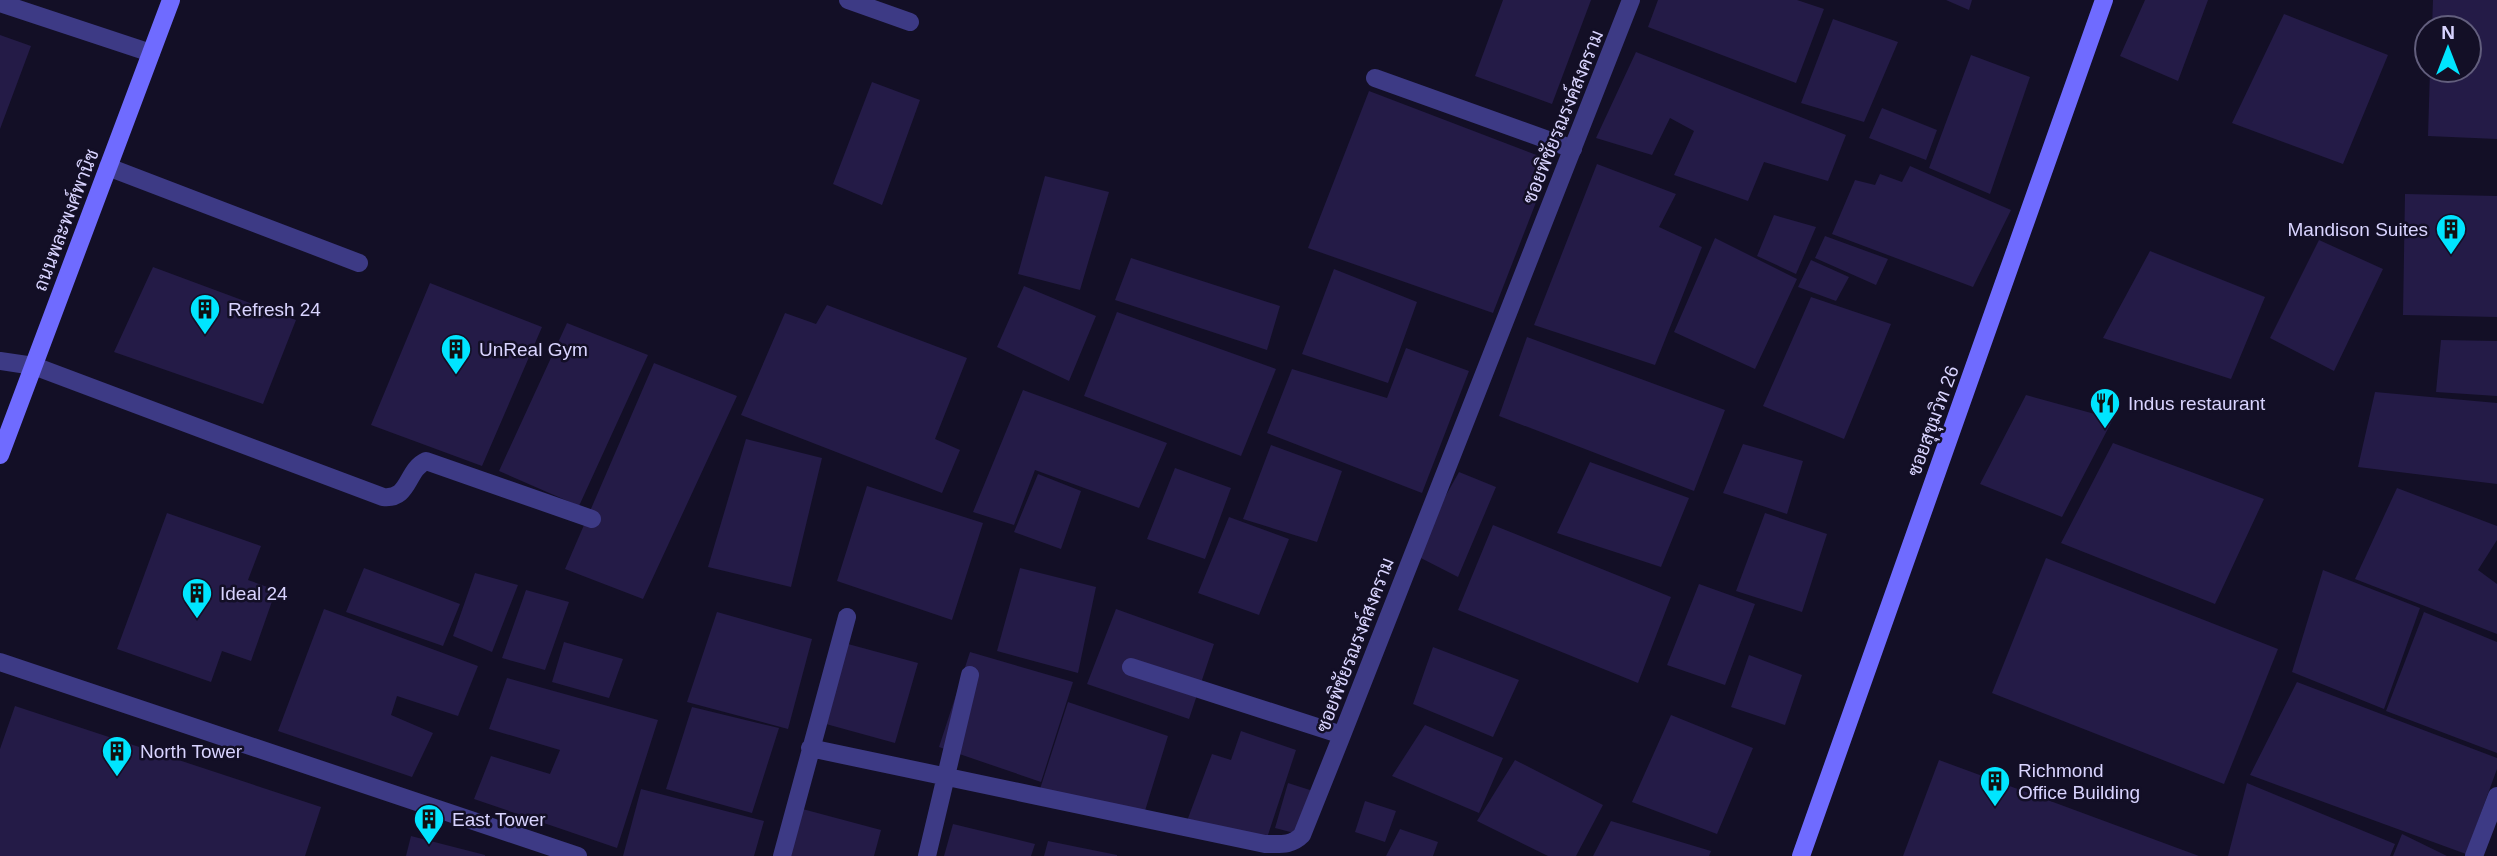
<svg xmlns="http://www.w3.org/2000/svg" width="2497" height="856" viewBox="0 0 2497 856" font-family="Helvetica,Sarabun,sans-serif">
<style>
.building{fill:#241b47}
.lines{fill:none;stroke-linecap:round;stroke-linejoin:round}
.lane{stroke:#3d3a85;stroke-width:18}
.street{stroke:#3d3a85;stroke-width:18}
.secondary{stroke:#6f6bff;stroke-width:18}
.labels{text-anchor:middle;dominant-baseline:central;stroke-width:5;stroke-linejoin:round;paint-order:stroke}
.street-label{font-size:19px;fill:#d9d4ff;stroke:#130f26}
.poi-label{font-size:19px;fill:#d9d4ff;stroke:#130f26;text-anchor:start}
</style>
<rect width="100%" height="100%" fill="#130f26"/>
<path class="building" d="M1503,0H1591L1552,104L1475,76Z
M1658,0H1797L1824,9L1796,83L1648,27Z
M1946,0H1972L1969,10Z
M2145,0H2208L2178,81L2120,56Z
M2433,0H2497V139L2428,136L2430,70H2469V28H2432Z
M2284,14L2388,55L2343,164L2232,123Z
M1833,19L1898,42L1864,122L1801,103Z
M0,35L31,46L0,129Z
M1636,52L1846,135L1828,181L1764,162L1748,201L1674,175L1694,131L1670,118L1652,155L1596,138Z
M1971,55L2030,77L1990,194L1929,168Z
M872,82L920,100L882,205L833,184Z
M1369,91L1552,161L1493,313L1308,248Z
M1882,108L1937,130L1926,160L1869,138Z
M1597,164L1676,194L1659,227L1702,247L1655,365L1534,325Z
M1910,166L2011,210L1973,287L1832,234L1855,180L1875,185L1880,174L1902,182Z
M1045,176L1109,192L1080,290L1018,274Z
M2405,194L2497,196V317L2403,315Z
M1774,215L1816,227L1796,274L1757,256Z
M1825,236L1888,259L1876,285L1815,258Z
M1715,238L1797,279L1755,369L1674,332Z
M2319,240L2383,269L2334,371L2270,338Z
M2150,251L2265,297L2231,379L2103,338Z
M1131,258L1280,306L1267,350L1115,300Z
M1811,260L1849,277L1836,301L1798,287Z
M153,267L296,320L263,404L114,352Z
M1334,269L1417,302L1388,383L1302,354Z
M430,283L542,327L482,466L371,425Z
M1024,286L1096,316L1069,381L997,347Z
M1811,297L1891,324L1844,439L1763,406Z
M827,305L967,358L935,439L960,450L942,493L741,415L785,313L816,324Z
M1117,312L1276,369L1241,456L1084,396Z
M567,323L648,355L579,506L499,471Z
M1527,337L1725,410L1694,491L1499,416Z
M2441,340L2497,341V396L2436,392Z
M1406,348L1469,371L1422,493L1267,433L1292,369L1387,398Z
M654,363L737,396L643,599L565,569Z
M1023,390L1167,443L1139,508L1035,470L1014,525L973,512Z
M2375,392L2497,403V484L2358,467Z
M2026,395L2113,419L2062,517L1980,484Z
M746,439L822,458L791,587L708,567Z
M2113,443L2264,499L2215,604L2061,543Z
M1743,444L1803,461L1787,514L1723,493Z
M1271,445L1342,471L1317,542L1243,519Z
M1590,462L1689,498L1661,567L1557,533Z
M1175,468L1231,488L1205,559L1147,539Z
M1459,472L1496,487L1458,577L1413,554Z
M1038,474L1081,491L1061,549L1014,532Z
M867,486L983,523L952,620L837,581Z
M2397,488L2497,526V540L2478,570L2497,584V634L2355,579Z
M167,513L261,546L248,580L276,590L251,661L222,651L211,682L117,649Z
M1765,513L1827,534L1802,612L1736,591Z
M1229,517L1289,539L1259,615L1198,593Z
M1493,525L1671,597L1638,683L1458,610Z
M2046,558L2278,649L2224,784L1992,693Z
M364,568L460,604L443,646L346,612Z
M1020,568L1096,587L1078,673L997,651Z
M2323,570L2420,608L2384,709L2292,672Z
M475,573L518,585L492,652L453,636Z
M1699,584L1755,604L1725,685L1667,665Z
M526,590L569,602L545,670L502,658Z
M324,609L478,666L458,716L397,696L391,715L433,733L412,777L278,731Z
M1116,609L1214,644L1189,719L1087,684Z
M717,612L812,639L788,729L687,702Z
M2424,612L2497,642V753L2386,711Z
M564,642L623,659L609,698L552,682Z
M848,644L918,663L895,743L826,724Z
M1433,647L1519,680L1493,737L1413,704Z
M970,652L1073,682L1041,782L939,747Z
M1749,655L1802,675L1785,725L1731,707Z
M507,678L658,720L617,848L474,799L491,756L550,774L560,750L489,729Z
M2297,682L2497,758V769L2466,854L2250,775Z
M1068,702L1168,736L1144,814L1040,789Z
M15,706L321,807L305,856H0V749Z
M692,707L779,728L752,813L666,789Z
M1671,715L1753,748L1717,834L1632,802Z
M1425,725L1503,758L1479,813L1392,776Z
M1241,731L1296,750L1265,844L1187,821L1212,754L1231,760Z
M1515,760L1603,805L1576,856H1548L1477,821Z
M1939,760L2199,856H1903Z
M1288,783L1313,791L1302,835L1275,828Z
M2247,783L2395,844L2390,856H2228Z
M641,789L764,821L754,856H623Z
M1365,801L1396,811L1385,842L1355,832Z
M795,807L881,830L874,856H782Z
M1611,821L1711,851L1709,856H1593Z
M953,824L1035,844L1031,856H944Z
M1400,829L1438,842L1433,856H1386Z
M2402,834L2447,856H2393Z
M411,836L485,855V856H406Z
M1048,841L1117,855V856H1044Z"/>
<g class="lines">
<path class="lane" d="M848,0L910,22
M0,3L151,53
M1375,78L1573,149
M108,167L359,263
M0,361L34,366L383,497C410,500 406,470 426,461L592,519
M0,662L578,856"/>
<path class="street" d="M1131,667L1342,735
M810,748L1265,844C1280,844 1291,846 1302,835L1342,735L1631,0
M782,856L847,617
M927,856L970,675
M2474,856L2497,796"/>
<path class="secondary" d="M0,455L171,0
M1801,856L2104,0"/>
</g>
<defs>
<g id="building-pin" transform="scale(1.575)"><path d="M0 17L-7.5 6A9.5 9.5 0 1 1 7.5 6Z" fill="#00e5ff" stroke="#130f26"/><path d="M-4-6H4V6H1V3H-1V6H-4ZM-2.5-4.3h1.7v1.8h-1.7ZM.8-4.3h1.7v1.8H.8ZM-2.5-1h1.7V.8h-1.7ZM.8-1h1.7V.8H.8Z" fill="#111"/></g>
<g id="restaurant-pin" transform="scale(1.575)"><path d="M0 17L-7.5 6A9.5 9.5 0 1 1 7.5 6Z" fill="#00e5ff" stroke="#130f26"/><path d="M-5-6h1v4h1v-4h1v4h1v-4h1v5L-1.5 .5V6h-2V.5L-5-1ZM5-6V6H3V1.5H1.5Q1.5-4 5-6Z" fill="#111"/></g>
</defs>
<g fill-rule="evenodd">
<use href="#building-pin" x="2451" y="229"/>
<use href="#building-pin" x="205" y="309"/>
<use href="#building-pin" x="456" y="349"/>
<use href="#restaurant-pin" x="2105" y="403"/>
<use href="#building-pin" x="197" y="593"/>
<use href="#building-pin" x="117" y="751"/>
<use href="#building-pin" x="1995" y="781"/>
<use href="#building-pin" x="429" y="819"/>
</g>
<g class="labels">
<g class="street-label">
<text transform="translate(1563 117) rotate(-68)">ซอยพิชัยรณรงค์สงคราม</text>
<text transform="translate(66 220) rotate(-69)">ถนนพละพงศ์พานิช</text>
<text transform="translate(1933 421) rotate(-70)">ซอยสุขุมวิท 26</text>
<text transform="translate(1355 645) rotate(-69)">ซอยพิชัยรณรงค์สงคราม</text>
</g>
<g class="poi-label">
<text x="2428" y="229" text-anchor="end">Mandison Suites</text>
<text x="228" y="309">Refresh 24</text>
<text x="479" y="349">UnReal Gym</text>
<text x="2128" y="403">Indus restaurant</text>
<text x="220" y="593">Ideal 24</text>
<text x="140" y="751">North Tower</text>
<text x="2018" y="770">Richmond<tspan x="2018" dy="22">Office Building</tspan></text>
<text x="452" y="819">East Tower</text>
</g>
</g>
<g transform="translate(2448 49)"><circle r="33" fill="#130f26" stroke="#625e7d" stroke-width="2"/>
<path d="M0-5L12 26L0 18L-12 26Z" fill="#00e5ff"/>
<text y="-10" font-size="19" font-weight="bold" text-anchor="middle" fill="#d9d4ff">N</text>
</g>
</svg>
